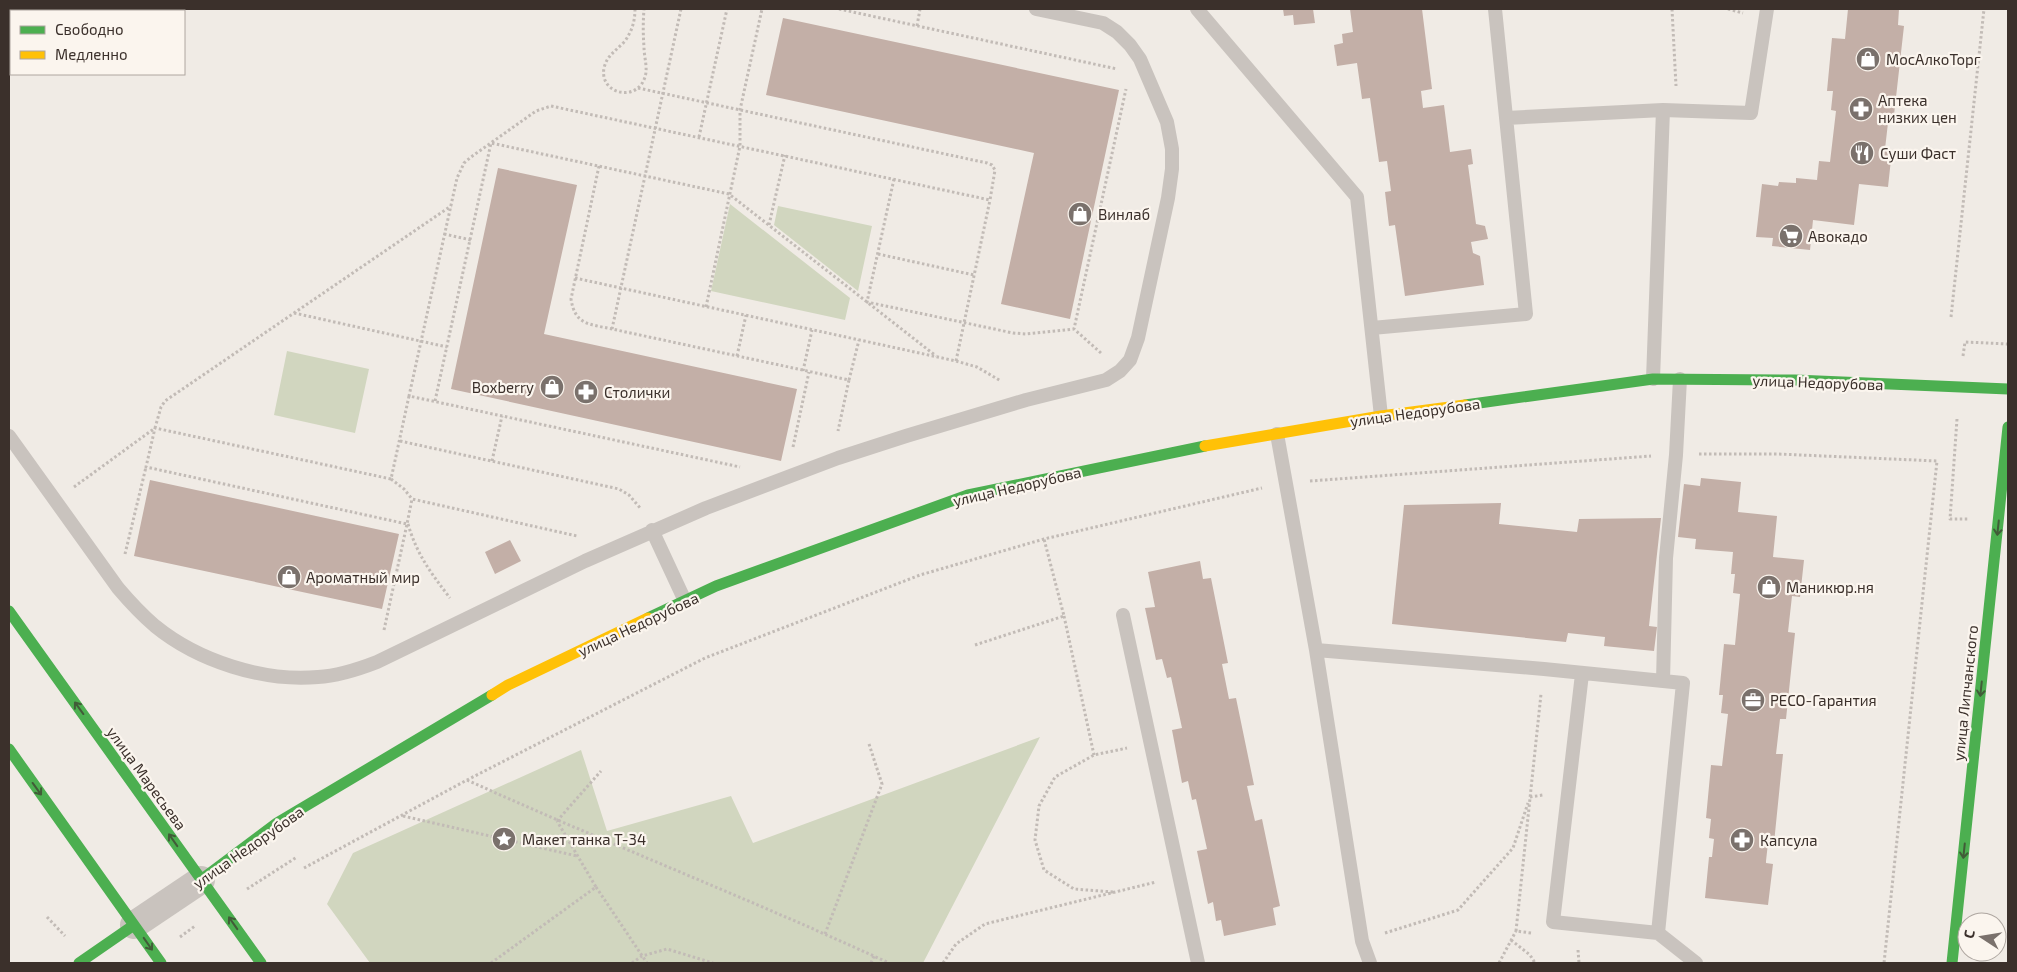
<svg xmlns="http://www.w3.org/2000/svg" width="2017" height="972" viewBox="0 0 2017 972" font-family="'Exo 2',sans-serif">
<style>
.green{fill:#d1d6bf}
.building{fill:#c3afa7}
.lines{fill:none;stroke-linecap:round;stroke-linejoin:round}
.path{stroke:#c2bbb6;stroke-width:3;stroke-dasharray:2.5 2.5;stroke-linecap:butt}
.lane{stroke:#c9c3be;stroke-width:14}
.street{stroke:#c9c3be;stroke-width:28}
.fast{stroke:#4caf50;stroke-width:11}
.slow{stroke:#ffc107;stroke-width:11}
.oneway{stroke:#415c38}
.labels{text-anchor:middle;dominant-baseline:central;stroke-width:4.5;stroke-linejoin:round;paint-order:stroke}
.poi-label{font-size:15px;fill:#3b302b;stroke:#fbf5ee;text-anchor:start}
.street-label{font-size:15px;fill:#3b302b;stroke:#fbf5ee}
</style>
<rect width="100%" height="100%" fill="#f0ebe5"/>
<path class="green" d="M730,204L850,298L845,320L711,291Z
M778,206L872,226L858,291L774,225Z
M287,351L369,369L355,433L274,415Z
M1040,737L923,963H370L327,904L353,853L581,750L607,831L731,796L753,843Z"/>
<path class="building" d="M1283,9H1313L1315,23L1294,25L1293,15L1284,16Z
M1350,9H1422L1432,89L1421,91L1423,108L1444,105L1450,152L1471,149L1473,164L1468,165L1476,224L1485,226L1488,239L1471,242L1473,253L1480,256L1484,285L1405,296L1395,225L1389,226L1385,192L1391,191L1387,161L1379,162L1370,98L1362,99L1357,63L1337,66L1334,45L1343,43L1342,34L1353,32Z
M1848,9H1899L1898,25L1904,26L1894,115L1889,114L1885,149L1892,150L1888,187L1859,184L1854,225L1813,220L1810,250L1772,246L1773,238L1756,237L1762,184L1778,186L1779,182L1796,183V178L1817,180L1819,161L1830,162L1836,111L1831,110L1833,91H1827L1832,38L1845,39Z
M783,18L1119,90L1070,319L1001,304L1034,153L766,95Z
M498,168L577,185L544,334L797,389L781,461L451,389Z
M1701,478L1741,482L1738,512L1777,516L1773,557L1804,560L1800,597L1792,596L1788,632L1795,633L1786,719H1780L1776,754H1783L1774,843H1768L1766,861V863L1773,864L1768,905L1705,898L1709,857H1712L1714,839L1709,838L1711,819L1706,818L1711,765L1722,766L1728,714L1721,713L1723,695H1719L1724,644L1735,645L1740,594L1733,593L1735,574H1731L1733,552L1695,549L1696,539L1678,537L1684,484L1700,486Z
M150,480L399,534L382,609L134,556Z
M1501,503L1499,524L1577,532L1579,519L1661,518L1649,626L1657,627L1654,651L1604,646L1605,637L1568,633L1566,642L1392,624L1404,505Z
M510,540L521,561L495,574L485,552Z
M1200,561L1203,579L1211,578L1228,663L1222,664L1229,699L1236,698L1254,785L1247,786L1251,804L1255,821L1262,819L1280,906L1273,908L1276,925L1224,936L1221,920L1216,921L1213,902L1208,904L1197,851L1207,849L1196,799L1192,800L1188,781L1182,783L1172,730L1182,728L1171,677L1167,678L1162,659L1156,660L1145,608L1155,607L1148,572Z"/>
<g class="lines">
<path class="path" d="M635,9C635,21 632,31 625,41C617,50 607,55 604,68C599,94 637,103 645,77C648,68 644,57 644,47C643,34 643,22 644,9
M681,9L612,329L849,380L838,431
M839,9L1117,69
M1672,9L1676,86
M1728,9L1743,13
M917,26L920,9
M638,88L987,163L992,165L995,170L990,200L551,106L536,111L471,157L464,163L457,178L409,396L740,467
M699,137L727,9
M599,166L571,299C575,325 589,324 612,329
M894,179L867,302L1013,333L1026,334L1074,329
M769,225L785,155
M444,234L471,240
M878,254L974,275
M575,278L956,361L977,367L1001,381
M706,307L740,146V110L762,9
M294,313L447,347
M1951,317L1984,9
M1101,353L1074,329L1126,89
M737,356L746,315
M1963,356L1965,342L2008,344
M956,361L990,200
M803,371L812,330
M849,380L859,340
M409,396L391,479L155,428L146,467L407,524L412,499L577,536
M435,401L491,143L729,194L936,356
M1957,419L1950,519H1968
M400,441L619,489L629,495L641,509
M793,447L809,372
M1699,454H1778L1937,461L1884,963
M492,461L502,416
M391,479L404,489L412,499
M1310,481L1651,456
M74,487L155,428L161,407L165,401L451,206
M408,524C417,555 431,573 450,598
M125,554L146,467
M1064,616L1094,755
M384,630L407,524
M975,645L1064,616L1044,539
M467,780C606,843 750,899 889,963
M1530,797L1543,795
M403,816L577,856
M557,821L601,771
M304,868L467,780L705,658L920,575L1044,539L1262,488
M596,887L647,963
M247,889L297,857
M1113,892L1074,889L1044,870L1035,840L1039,806L1055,777L1094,755L1127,748
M47,917L65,936
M1385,933L1458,910L1513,848L1528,803
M1531,933L1516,931L1541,694
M825,934L882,784L869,744
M180,937L195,926
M1511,940L1530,955L1535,963
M1578,950L1579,963
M491,963L596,887L557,821
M632,963L642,956L667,949L713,963
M871,963L874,956
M943,963L956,944L985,924L1156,882
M1499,963L1516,931"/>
<path class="lane" d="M1197,9L1357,197L1381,416
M1506,118L1663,110
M1372,328L1526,314L1495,9
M1653,379L1663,110L1751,113L1767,9
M1277,434L1316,650L1362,941L1370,963
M9,436L118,588C129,601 141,614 155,626C198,661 263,682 318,677C338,676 359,669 377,662L585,561L706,508L838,458L906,436L1026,400L1106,380L1120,371L1130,360L1138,338L1168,198L1172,169V149L1167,122L1140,59L1130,45L1117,32L1103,23L1036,9
M652,530L685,601
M1123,615L1198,963
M1316,650L1544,669L1683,683L1658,933L1696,963
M1582,674L1553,922L1658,933
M1663,681L1666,558L1676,455L1680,379"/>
<path class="street" d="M134,925L201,880"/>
<path class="fast" d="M1465,405L1653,379L1795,380L2008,389
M9,611L261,963
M648,618L716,586L968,495L1205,446
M9,749L161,963
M201,880L277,823L492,695
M79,963L134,925
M1952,963L2008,427"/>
<path class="slow" d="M1205,446L1381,416L1465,405
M492,695L508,685L648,618"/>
</g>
<defs><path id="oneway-shaft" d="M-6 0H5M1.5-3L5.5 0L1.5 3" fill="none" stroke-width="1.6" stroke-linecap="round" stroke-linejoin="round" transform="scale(1.25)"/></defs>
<g class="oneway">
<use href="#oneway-shaft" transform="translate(1998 528) rotate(96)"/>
<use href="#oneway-shaft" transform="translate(1981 689) rotate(96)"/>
<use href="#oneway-shaft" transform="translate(79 708) rotate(-126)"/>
<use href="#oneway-shaft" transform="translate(37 789) rotate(54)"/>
<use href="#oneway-shaft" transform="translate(173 840) rotate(-125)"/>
<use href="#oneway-shaft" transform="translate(1964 851) rotate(96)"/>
<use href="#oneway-shaft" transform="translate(233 923) rotate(-125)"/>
<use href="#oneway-shaft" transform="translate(148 944) rotate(55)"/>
</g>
<defs>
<g id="shop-disc" transform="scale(1.25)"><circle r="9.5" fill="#7a716c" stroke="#fbf5ee"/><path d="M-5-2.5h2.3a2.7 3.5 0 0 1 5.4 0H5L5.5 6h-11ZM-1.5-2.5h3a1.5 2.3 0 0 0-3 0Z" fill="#fff"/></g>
<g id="pharmacy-disc" transform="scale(1.25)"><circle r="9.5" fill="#7a716c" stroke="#fbf5ee"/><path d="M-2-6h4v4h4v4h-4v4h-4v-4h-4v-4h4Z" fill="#fff"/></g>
<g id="restaurant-disc" transform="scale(1.25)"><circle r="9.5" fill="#7a716c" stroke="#fbf5ee"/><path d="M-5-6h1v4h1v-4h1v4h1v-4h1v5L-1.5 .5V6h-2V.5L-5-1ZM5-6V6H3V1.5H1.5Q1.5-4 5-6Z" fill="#fff"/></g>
<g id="supermarket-disc" transform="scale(1.25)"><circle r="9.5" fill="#7a716c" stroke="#fbf5ee"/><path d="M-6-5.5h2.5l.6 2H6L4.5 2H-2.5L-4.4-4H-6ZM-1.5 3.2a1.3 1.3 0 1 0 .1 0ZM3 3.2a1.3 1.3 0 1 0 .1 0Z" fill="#fff"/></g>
<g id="office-disc" transform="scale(1.25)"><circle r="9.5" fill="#7a716c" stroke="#fbf5ee"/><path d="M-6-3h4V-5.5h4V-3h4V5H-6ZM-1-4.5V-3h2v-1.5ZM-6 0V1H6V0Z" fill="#fff"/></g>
<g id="sight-disc" transform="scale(1.25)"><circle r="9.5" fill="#7a716c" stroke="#fbf5ee"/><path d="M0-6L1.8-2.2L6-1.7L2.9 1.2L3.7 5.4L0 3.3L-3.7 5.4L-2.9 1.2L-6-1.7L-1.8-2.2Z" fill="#fff"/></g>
</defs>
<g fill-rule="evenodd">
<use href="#shop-disc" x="1868" y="59"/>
<use href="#pharmacy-disc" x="1861" y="109"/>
<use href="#restaurant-disc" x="1862" y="153"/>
<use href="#shop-disc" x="1080" y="214"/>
<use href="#supermarket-disc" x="1791" y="236"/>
<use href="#shop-disc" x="552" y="387"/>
<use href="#pharmacy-disc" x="586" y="392"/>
<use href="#shop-disc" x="289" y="577"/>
<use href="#shop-disc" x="1769" y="587"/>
<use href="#office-disc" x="1753" y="700"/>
<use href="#sight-disc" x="504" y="839"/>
<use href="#pharmacy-disc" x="1742" y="840"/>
</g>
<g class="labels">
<g class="poi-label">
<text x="1886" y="59">МосАлкоТорг</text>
<text x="1878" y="100">Аптека<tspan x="1878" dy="17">низких цен</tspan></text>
<text x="1880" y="153">Суши Фаст</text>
<text x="1098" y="214">Винлаб</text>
<text x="1808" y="236">Авокадо</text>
<text x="534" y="387" text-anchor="end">Boxberry</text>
<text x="604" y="392">Столички</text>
<text x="306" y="577">Ароматный мир</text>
<text x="1786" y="587">Маникюр.ня</text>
<text x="1770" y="700">РЕСО-Гарантия</text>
<text x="522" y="839">Макет танка Т-34</text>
<text x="1760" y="840">Капсула</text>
</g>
<g class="street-label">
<text transform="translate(1818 382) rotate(2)">улица Недорубова</text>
<text transform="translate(1415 412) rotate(-8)">улица Недорубова</text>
<text transform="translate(1017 486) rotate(-13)">улица Недорубова</text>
<text transform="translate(638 624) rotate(-25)">улица Недорубова</text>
<text transform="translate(1965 693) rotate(-84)">улица Липчанского</text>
<text transform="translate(147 778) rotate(54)">улица Маресьева</text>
<text transform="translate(248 847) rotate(-35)">улица Недорубова</text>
</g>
</g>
<rect width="2017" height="972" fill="none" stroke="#3b302b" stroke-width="20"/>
<rect x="10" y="10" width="175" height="65" fill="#fbf5ee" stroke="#aea6a0"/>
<rect x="20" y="26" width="25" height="8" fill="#4caf50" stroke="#aea6a0"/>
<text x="55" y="35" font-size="15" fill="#3b302b">Свободно</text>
<rect x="20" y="51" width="25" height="8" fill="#ffc107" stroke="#aea6a0"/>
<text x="55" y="60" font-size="15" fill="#3b302b">Медленно</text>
<g transform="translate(1982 937) rotate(282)"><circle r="24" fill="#fbf5ee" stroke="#aea6a0"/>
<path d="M0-4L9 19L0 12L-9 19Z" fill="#7a716c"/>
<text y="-8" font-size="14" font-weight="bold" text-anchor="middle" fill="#3b302b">С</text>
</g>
</svg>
